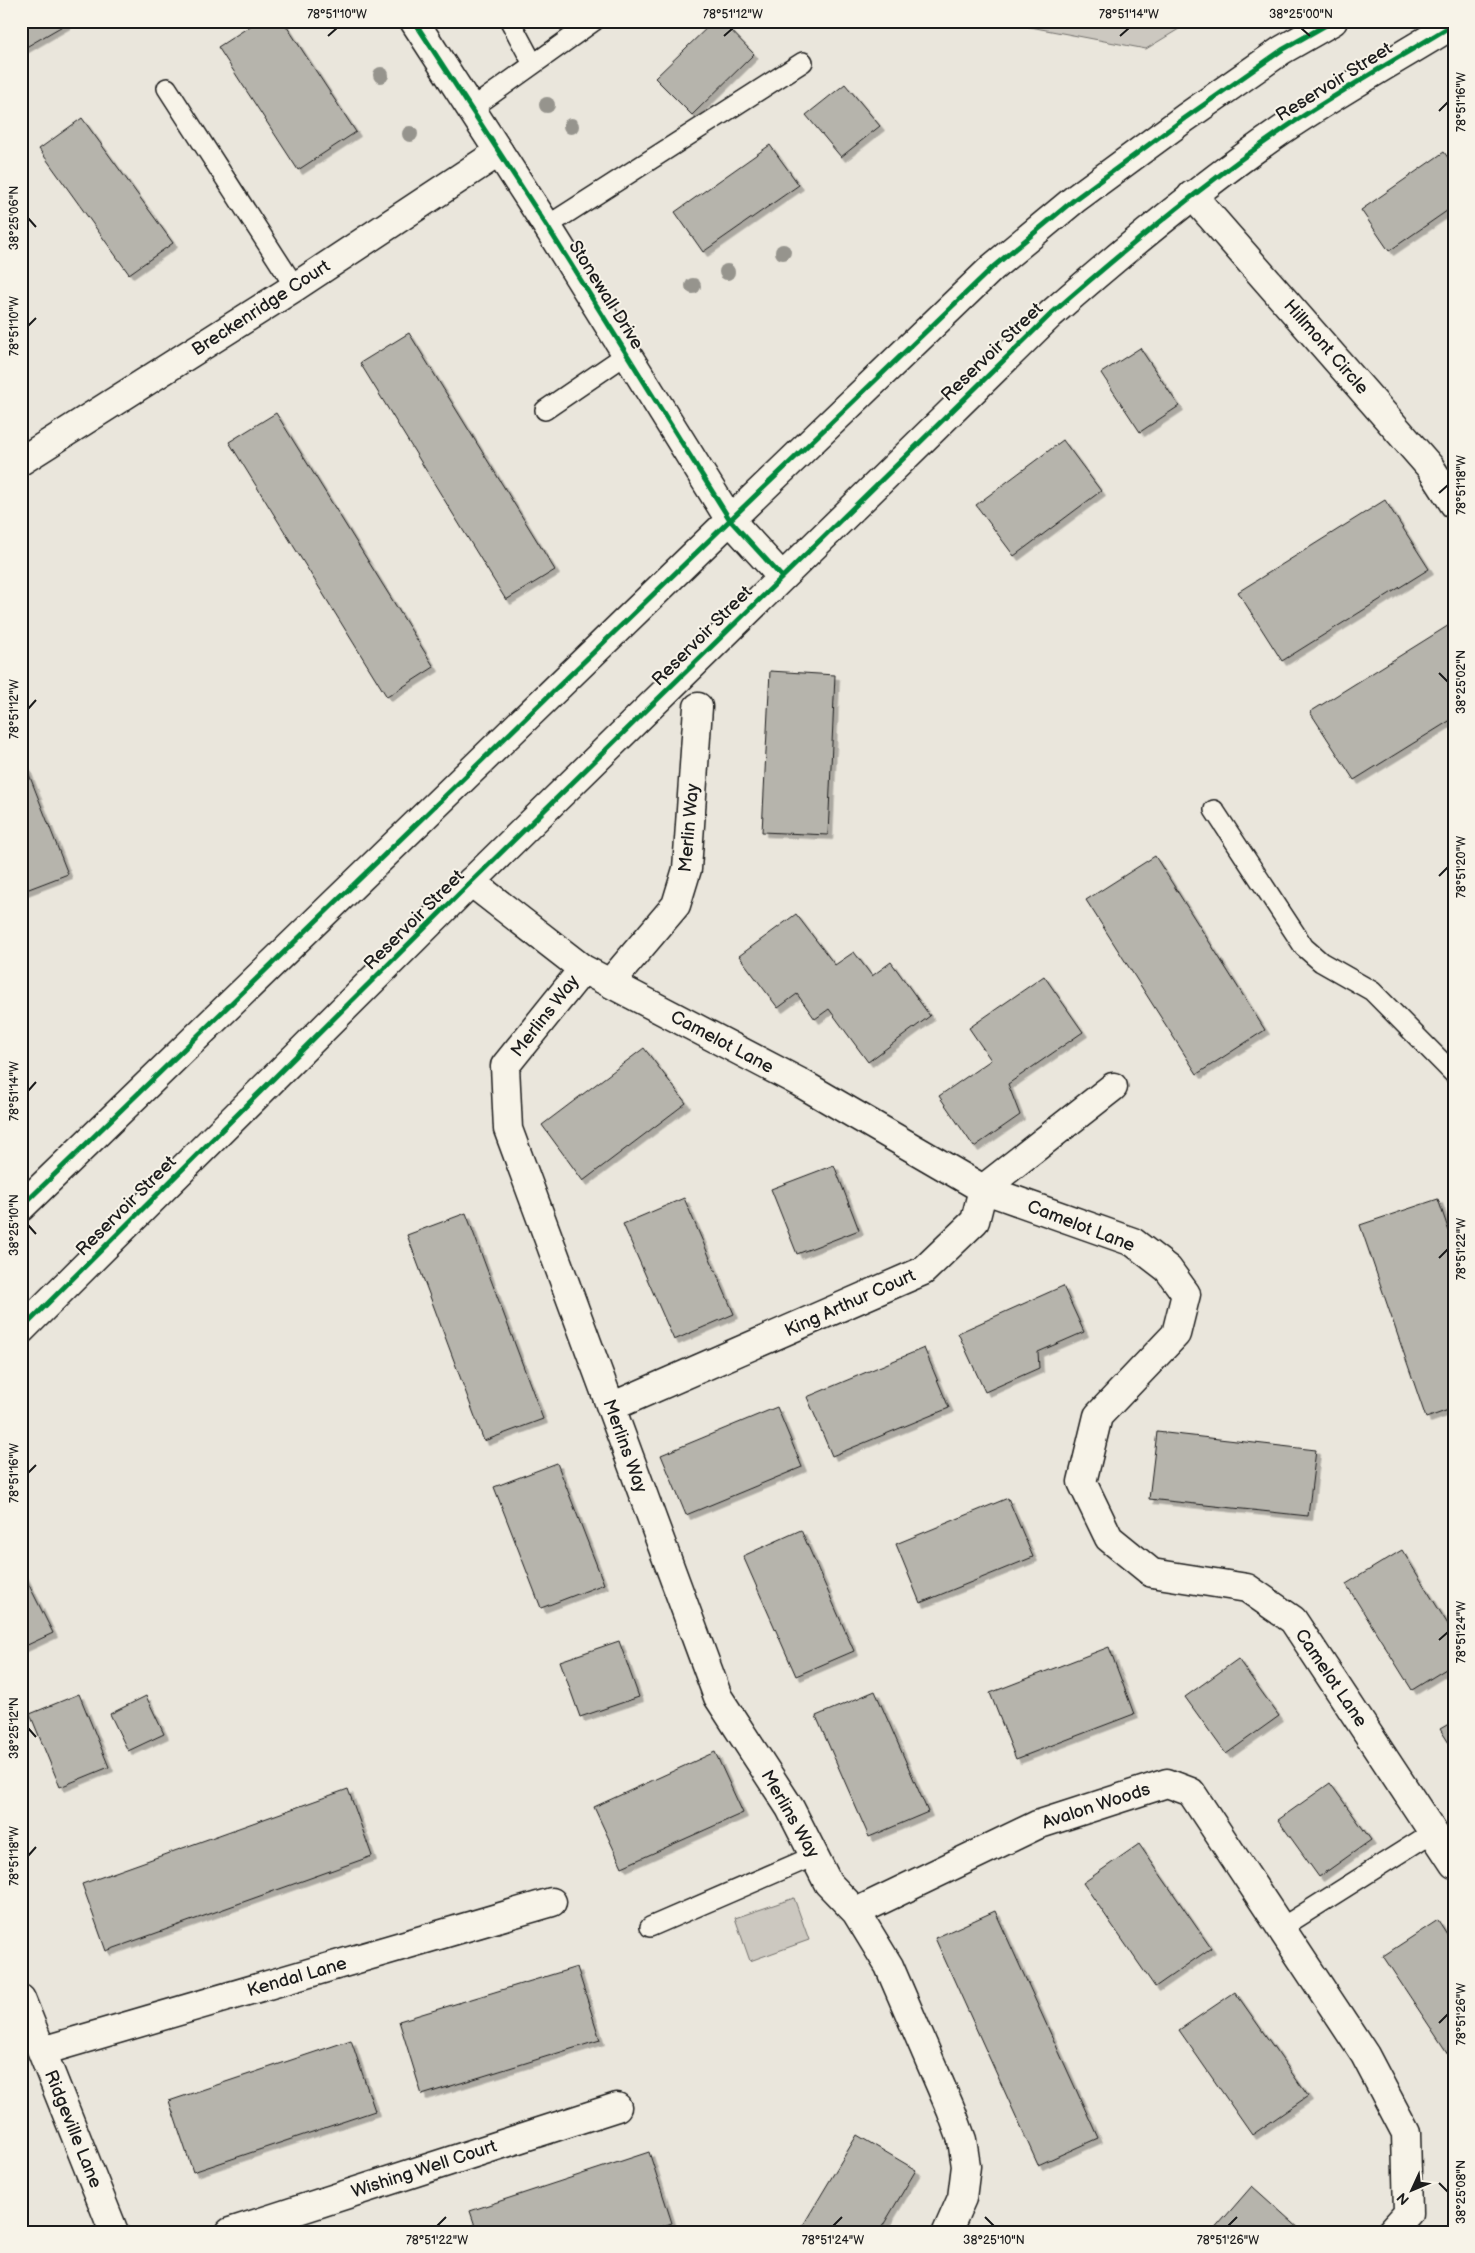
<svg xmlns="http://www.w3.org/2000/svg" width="1475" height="2253" viewBox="0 0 1475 2253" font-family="'Balsamiq Sans',sans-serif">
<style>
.green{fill:#ccc8c0;stroke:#74726e}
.building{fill:#b6b4ac;stroke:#1c1c1c;filter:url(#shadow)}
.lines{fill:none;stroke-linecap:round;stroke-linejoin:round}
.lane-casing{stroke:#1c1c1c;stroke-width:22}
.street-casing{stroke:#1c1c1c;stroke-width:31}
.secondary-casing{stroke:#1c1c1c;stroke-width:31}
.lane{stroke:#f7f3e8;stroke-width:19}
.street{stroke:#f7f3e8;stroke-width:28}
.secondary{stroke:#f7f3e8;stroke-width:28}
.cycleway-casing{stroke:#f7f3e8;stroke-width:8}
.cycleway{stroke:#00873e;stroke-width:5}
.tree{fill:#96948d}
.ticks{fill:none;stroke:#1c1c1c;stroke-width:2}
.labels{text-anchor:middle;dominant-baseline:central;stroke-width:4;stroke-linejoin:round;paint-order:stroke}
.street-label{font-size:18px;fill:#1c1c1c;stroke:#f7f3e8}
.neatline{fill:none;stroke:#1c1c1c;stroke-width:2}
.ticks-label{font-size:12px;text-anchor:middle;fill:#1c1c1c}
</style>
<defs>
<filter id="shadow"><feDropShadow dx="4.5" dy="4.5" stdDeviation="0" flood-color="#0004"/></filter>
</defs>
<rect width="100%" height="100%" fill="#eae6dc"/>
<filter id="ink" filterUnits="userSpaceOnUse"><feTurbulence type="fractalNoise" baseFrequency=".02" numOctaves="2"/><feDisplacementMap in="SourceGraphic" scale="10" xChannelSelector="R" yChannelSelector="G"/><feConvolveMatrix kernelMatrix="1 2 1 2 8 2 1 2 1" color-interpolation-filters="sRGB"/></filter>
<g filter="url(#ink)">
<path class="green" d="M999,21H1192L1146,49Z
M794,1898L809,1940L750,1961L735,1918Z"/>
<path class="building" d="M21,21H71L21,50Z
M258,21H283L356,132L298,170L218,47Z
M714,21H722L754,54L692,115L655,78Z
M845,84L880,126L841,157L806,115Z
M82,118L173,243L129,274L39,149Z
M770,145L799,185L703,252L675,212Z
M1444,152L1454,166V206L1389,251L1361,210Z
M409,333L555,570L506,600L360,363Z
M1140,348L1179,406L1140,432L1101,373Z
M276,413L434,667L387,697L229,442Z
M1063,440L1101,491L1014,556L976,505Z
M1385,500L1429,569L1282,661L1238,592Z
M1454,622V718L1354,780L1310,712Z
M770,671L835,675L828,835L762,832Z
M21,754L68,874L21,892Z
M1155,856L1265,1030L1197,1074L1086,900Z
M796,914L835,965L854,952L872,976L891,962L930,1016L868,1062L829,1009L815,1019L797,994L778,1008L739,956Z
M1044,976L1083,1032L1008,1084L1020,1115L974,1147L939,1096L991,1060L969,1028Z
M644,1048L686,1103L583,1181L542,1125Z
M834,1165L859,1230L797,1254L771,1189Z
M684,1198L734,1314L674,1340L623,1224Z
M1438,1199L1454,1246V1408L1426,1418L1360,1225Z
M466,1213L543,1419L484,1441L407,1235Z
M1063,1286L1084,1332L1038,1352L1039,1368L985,1392L958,1333Z
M924,1348L949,1408L832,1456L807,1397Z
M777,1407L802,1467L686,1515L661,1455Z
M1157,1432L1316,1450L1308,1516L1149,1499Z
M557,1463L604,1584L541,1608L494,1487Z
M1008,1498L1033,1557L920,1603L896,1544Z
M801,1530L854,1651L796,1676L743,1556Z
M1402,1550L1454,1634V1664L1412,1690L1346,1584Z
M21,1569L53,1633L21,1648Z
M619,1641L639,1697L580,1717L560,1661Z
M1109,1647L1134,1714L1016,1759L990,1693Z
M1238,1659L1279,1716L1226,1754L1185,1697Z
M875,1691L928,1812L869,1837L816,1716Z
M79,1694L109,1767L60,1787L30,1714Z
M146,1696L164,1734L128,1751L110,1714Z
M1454,1721V1751L1440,1729Z
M715,1752L743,1813L622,1867L594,1807Z
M1330,1783L1371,1840L1319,1877L1278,1820Z
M348,1789L372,1856L106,1951L82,1884Z
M1139,1844L1211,1948L1155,1987L1083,1883Z
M995,1911L1098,2138L1038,2165L935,1938Z
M1438,1920L1454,1945V2063L1383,1956Z
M577,1967L600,2040L422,2095L399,2021Z
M1235,1992L1308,2096L1252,2135L1179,2030Z
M351,2040L375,2111L193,2172L169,2101Z
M857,2135L916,2170L879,2232H799Z
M649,2152L672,2223L645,2232H477L470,2211Z
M1252,2186L1302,2231V2232H1212Z"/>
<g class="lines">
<g class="lane-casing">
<path id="lane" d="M510,21L533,64
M167,88L295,287
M471,109L594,21
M547,226L803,62
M545,410L627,354
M1214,810L1304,947L1321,962L1372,991L1454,1074
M650,1927L814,1856
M1281,1928L1433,1832"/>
</g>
<g class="street-casing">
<path id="street" d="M1192,195L1430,467L1454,504
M21,461L295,287L499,152
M471,882L583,969L799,1082L983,1189L1133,1242L1168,1269L1186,1294L1176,1334L1098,1416L1082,1482L1109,1538L1152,1573L1247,1588L1293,1620L1454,1864
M583,969L505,1066L508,1129L718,1697L790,1808L828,1883L856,1912
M610,983L676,905L687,869L698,707
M611,1407L923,1271L975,1221L983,1189L1113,1087
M21,1999L114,2232
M42,2051L552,1902
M230,2232L617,2107
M947,2232L962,2198L966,2166L962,2140L951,2110L889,1966L856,1912L1037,1825L1167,1783L1191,1792L1365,2055L1406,2133L1408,2213L1391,2232"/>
</g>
<g class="secondary-casing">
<path id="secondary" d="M414,21L547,226L730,520L782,577
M21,1207L730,520L993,267L1075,199L1185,118L1282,50L1333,21
M21,1330L471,882L1051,314C1125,249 1201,186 1282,130C1338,92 1397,59 1454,24"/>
</g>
<use href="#lane" class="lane"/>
<use href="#street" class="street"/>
<use href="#secondary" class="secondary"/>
<g class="cycleway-casing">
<path id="cycleway" d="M414,21L547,226L730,520L782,577
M21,1207L730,520L993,267L1075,199L1185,118L1282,50L1333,21
M21,1330L471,882L1051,314C1125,249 1201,186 1282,130C1338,92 1397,59 1454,24"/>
</g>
<use href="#cycleway" class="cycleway"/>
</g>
<g class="tree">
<circle cx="381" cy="75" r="8"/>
<circle cx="547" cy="105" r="8"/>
<circle cx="571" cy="126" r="8"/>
<circle cx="410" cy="134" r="8"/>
<circle cx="783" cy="252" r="8"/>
<circle cx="727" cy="272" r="8"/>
<circle cx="693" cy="286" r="8"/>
</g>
</g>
<path class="ticks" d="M1301,28L1310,36M328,36L337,28M724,36L733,28M1120,36L1129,28M1439,111L1448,102M28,218L36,227M28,326L36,318M1439,493L1448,485M1439,673L1448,682M28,709L36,700M1439,876L1448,867M28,1091L36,1082M28,1225L36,1234M1439,1258L1448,1249M28,1473L36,1465M1439,1640L1448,1632M28,1728L36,1737M28,1856L36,1847M1439,2023L1448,2014M1439,2183L1448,2192M985,2217L994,2226M437,2226L446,2217M833,2226L842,2217M1228,2226L1237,2217"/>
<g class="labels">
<g class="street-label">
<text transform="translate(1334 82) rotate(-32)">Reservoir Street</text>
<text transform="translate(606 295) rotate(58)">Stonewall Drive</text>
<text transform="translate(261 308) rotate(-33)">Breckenridge Court</text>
<text transform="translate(1326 347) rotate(49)">Hillmont Circle</text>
<text transform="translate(992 352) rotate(-44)">Reservoir Street</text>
<text transform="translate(702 636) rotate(-45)">Reservoir Street</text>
<text transform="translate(689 828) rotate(-85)">Merlin Way</text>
<text transform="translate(414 920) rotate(-45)">Reservoir Street</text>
<text transform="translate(545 1016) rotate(-52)">Merlins Way</text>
<text transform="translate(722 1042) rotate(28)">Camelot Lane</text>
<text transform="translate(126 1206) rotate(-45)">Reservoir Street</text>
<text transform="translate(1081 1226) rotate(21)">Camelot Lane</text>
<text transform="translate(850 1303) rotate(-24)">King Arthur Court</text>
<text transform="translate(625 1446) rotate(70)">Merlins Way</text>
<text transform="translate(1331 1678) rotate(56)">Camelot Lane</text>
<text transform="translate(1096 1806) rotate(-18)">Avalon Woods</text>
<text transform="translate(790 1814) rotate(60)">Merlins Way</text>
<text transform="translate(297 1977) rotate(-16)">Kendal Lane</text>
<text transform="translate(73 2129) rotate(68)">Ridgeville Lane</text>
<text transform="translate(424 2169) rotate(-18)">Wishing Well Court</text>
</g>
</g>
<rect width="1475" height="2253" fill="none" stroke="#f7f3e8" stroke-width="55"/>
<g transform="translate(1412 2190) rotate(226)" stroke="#f7f3e8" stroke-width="4" paint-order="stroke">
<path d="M0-4L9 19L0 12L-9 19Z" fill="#1c1c1c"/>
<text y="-8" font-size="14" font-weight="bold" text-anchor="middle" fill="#1c1c1c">N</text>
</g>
<rect x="28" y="28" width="1420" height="2198" class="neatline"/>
<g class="ticks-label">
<text x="337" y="18">78°51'10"W</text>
<text x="733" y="18">78°51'12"W</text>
<text x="1129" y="18">78°51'14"W</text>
<text x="1301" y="18">38°25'00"N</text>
<text transform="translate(1461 102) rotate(-90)" y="4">78°51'16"W</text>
<text transform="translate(14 218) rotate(-90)" y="4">38°25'06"N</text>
<text transform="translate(14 326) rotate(-90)" y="4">78°51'10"W</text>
<text transform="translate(1461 485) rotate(-90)" y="4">78°51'18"W</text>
<text transform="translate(1461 682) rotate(-90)" y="4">38°25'02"N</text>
<text transform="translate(14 709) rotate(-90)" y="4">78°51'12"W</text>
<text transform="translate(1461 867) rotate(-90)" y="4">78°51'20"W</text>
<text transform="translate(14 1091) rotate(-90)" y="4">78°51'14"W</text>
<text transform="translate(14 1225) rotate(-90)" y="4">38°25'10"N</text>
<text transform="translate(1461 1249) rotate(-90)" y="4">78°51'22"W</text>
<text transform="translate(14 1473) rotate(-90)" y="4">78°51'16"W</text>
<text transform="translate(1461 1632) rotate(-90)" y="4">78°51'24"W</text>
<text transform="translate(14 1728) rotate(-90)" y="4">38°25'12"N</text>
<text transform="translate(14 1856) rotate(-90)" y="4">78°51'18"W</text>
<text transform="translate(1461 2014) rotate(-90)" y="4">78°51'26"W</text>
<text transform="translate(1461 2192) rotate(-90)" y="4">38°25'08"N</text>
<text x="437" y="2244">78°51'22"W</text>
<text x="833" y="2244">78°51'24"W</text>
<text x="994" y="2244">38°25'10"N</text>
<text x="1228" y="2244">78°51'26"W</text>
</g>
</svg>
